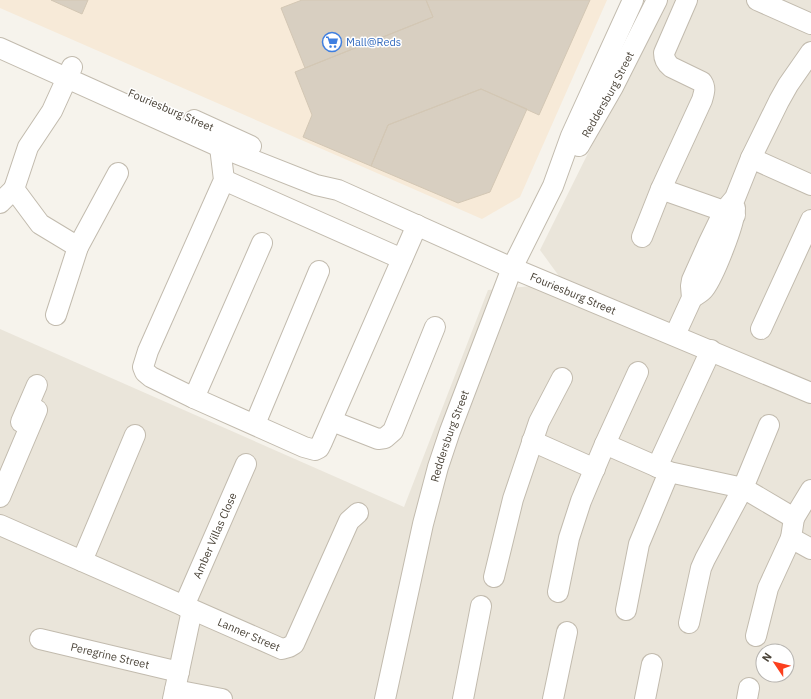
<svg xmlns="http://www.w3.org/2000/svg" width="811" height="699" viewBox="0 0 811 699" font-family="'IBM Plex Sans',sans-serif">
<style>
.residential{fill:#eae5da;fill-rule:evenodd}
.commercial{fill:#f7ead8}
.building{fill:#d8cfc1;stroke:#d3c7b4}
.lines{fill:none;stroke-linecap:round;stroke-linejoin:round}
.minor-casing{stroke:#c2bbae;stroke-width:22}
.minor{stroke:#fff;stroke-width:20}
.labels{text-anchor:middle;dominant-baseline:central;stroke-width:3;stroke-linejoin:round;paint-order:stroke}
.shop-label{font-size:11px;fill:#366cbe;stroke:#fff;text-anchor:start}
.street-label{font-size:11px;fill:#4b4439;stroke:#fff}
</style>
<rect width="100%" height="100%" fill="#f6f3ec"/>
<path class="residential" d="M664,0H811V699H0V329L404,507L488,290L564,283L540,250ZM763,651H787V675H763Z"/>
<path class="commercial" d="M0,0H607L520,197L482,219L0,8Z"/>
<path class="building" d="M51,0H88L82,14Z
M302,0H426L433,17L305,68L281,8Z
M426,0H590L539,115L481,89L388,125L371,166L303,137L312,115L295,72L433,17Z
M481,89L527,109L490,192L458,203L371,166L388,125Z"/>
<g class="lines">
<g class="minor-casing">
<g id="minor">
<path d="M757,0L811,24"/>
<path id="s1" d="M0,48L220,147L316,185L338,190L512,268L811,393"/>
<path d="M72,67L52,111L28,147L14,189L40,224L78,247"/>
<path d="M194,120L251,146"/>
<path id="s2" d="M579,146L613,87L657,0"/>
<path d="M220,147L224,180L148,351L143,367L145,372L151,377L194,398L304,447L315,450L319,448L322,442L417,225"/>
<path d="M751,158L811,185"/>
<path d="M224,180L402,259"/>
<path d="M661,189L735,215"/>
<path d="M0,203L14,189"/>
<path d="M642,237L661,189L702,100C704,93 706,88 702,82L671,67C666,63 664,59 664,53L687,0"/>
<path d="M692,298C696,295 701,293 704,289C714,276 735,223 735,208"/>
<path d="M56,315L78,247L118,173"/>
<path d="M761,329L811,220"/>
<path d="M675,335L692,298L691,286L692,280L709,242L724,211L735,198L751,158L779,101L788,85L811,52"/>
<path d="M194,398L262,243"/>
<path d="M332,421L378,439L385,438L393,431L435,327"/>
<path d="M21,422L37,385"/>
<path d="M255,424L319,271"/>
<path d="M532,441L595,469"/>
<path d="M605,444L669,472L743,488L794,518L791,538L811,549"/>
<path d="M657,467L711,350"/>
<path d="M0,497L37,410"/>
<path d="M794,518L811,490"/>
<path id="s3" d="M0,525L282,649L289,647L294,644L349,521L358,513"/>
<path d="M82,561L135,435"/>
<path d="M494,577L513,499L539,422L562,378"/>
<path d="M558,592L569,538L581,501L605,444L638,372"/>
<path id="s4" d="M184,606L246,464"/>
<path d="M626,610L639,544L669,472"/>
<path d="M689,623L701,568L705,559L743,488L769,425"/>
<path d="M756,636L768,588L791,538"/>
<path id="s5" d="M40,639L179,672"/>
<path d="M175,690L222,699"/>
<path d="M173,699L192,610"/>
<path id="s6" d="M385,699L423,524L438,467L450,431L512,268L553,186L571,136L633,0"/>
<path d="M463,699L481,606"/>
<path d="M553,699L567,632"/>
<path d="M645,699L652,664"/>
<path d="M747,699L749,688"/>
</g>
</g>
<use href="#minor" class="minor"/>
</g>
<defs>
<g id="supermarket-ring" transform="scale(1)"><circle r="9.5" fill="#fff" stroke="#3f7fe0" stroke-width="1.5"/><path d="M-6-5.5h2.5l.6 2H6L4.5 2H-2.5L-4.4-4H-6ZM-1.5 3.2a1.3 1.3 0 1 0 .1 0ZM3 3.2a1.3 1.3 0 1 0 .1 0Z" fill="#3f7fe0"/></g>
</defs>
<g fill-rule="evenodd">
<use href="#supermarket-ring" x="332" y="42"/>
</g>
<g class="labels">
<g class="shop-label">
<text x="346" y="42">Mall@Reds</text>
</g>
<g class="street-label">
<text stroke="none"><textPath href="#s2" startOffset="59">Reddersburg Street</textPath></text>
<text transform="translate(171 110) rotate(23)">Fouriesburg Street</text>
<text stroke="none"><textPath href="#s1" startOffset="624">Fouriesburg Street</textPath></text>
<text stroke="none"><textPath href="#s6" startOffset="271">Reddersburg Street</textPath></text>
<text stroke="none"><textPath href="#s4" startOffset="77">Amber Villas Close</textPath></text>
<text stroke="none"><textPath href="#s3" startOffset="272">Lanner Street</textPath></text>
<text stroke="none"><textPath href="#s5" startOffset="72">Peregrine Street</textPath></text>
</g>
</g>
<g transform="translate(775 663) rotate(305)"><circle r="19" fill="#ffffff" stroke="#b7b4b0"/>
<path d="M0-3L7 15L0 10L-7 15Z" fill="#fc3f1d"/>
<text y="-6" font-size="11" font-weight="bold" text-anchor="middle" fill="#4b4439">N</text>
</g>
</svg>
